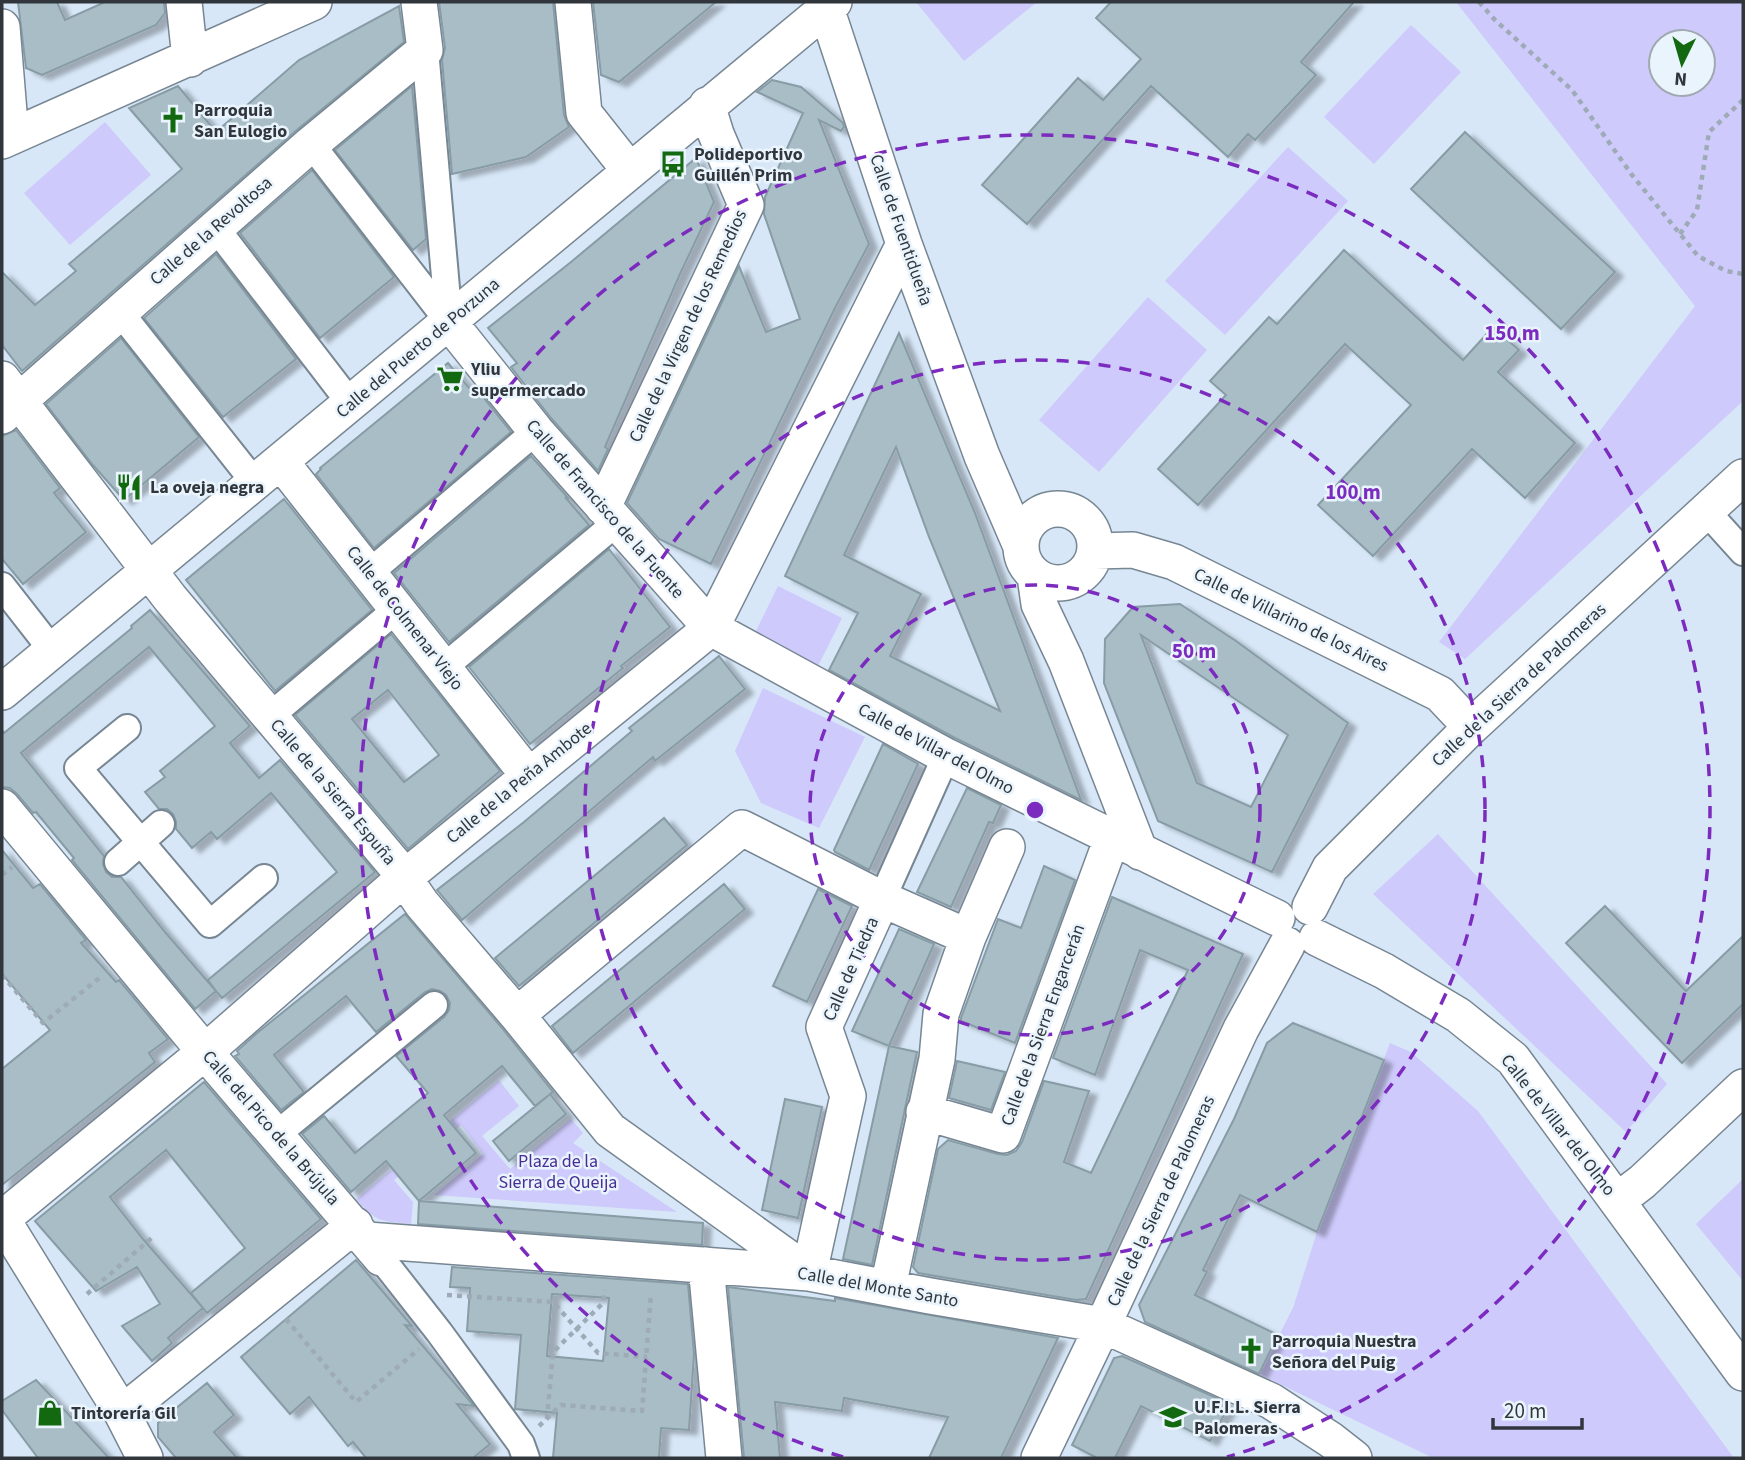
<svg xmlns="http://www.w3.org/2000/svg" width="1745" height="1460" viewBox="0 0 1745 1460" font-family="'Source Sans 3',sans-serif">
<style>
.green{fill:#cecafc;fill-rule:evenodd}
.building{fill:#a8bdc6;stroke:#879ca5;stroke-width:2;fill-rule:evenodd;filter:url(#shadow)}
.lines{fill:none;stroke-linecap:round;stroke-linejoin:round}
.pedestrian-casing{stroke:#778693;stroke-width:30}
.minor-casing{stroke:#778693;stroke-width:38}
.path{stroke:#9eabb7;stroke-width:4.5;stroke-dasharray:5 5;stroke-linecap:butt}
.pedestrian{stroke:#fff;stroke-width:26}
.minor{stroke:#fff;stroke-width:35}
.ring{fill:none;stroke:#7b2cbf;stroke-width:3.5;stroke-dasharray:12 9}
.labels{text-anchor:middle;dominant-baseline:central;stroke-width:5;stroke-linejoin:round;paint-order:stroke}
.poi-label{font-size:18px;font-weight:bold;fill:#30363c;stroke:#eaf4fd;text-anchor:start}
.street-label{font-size:18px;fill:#30363c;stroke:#eaf4fd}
.park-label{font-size:18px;fill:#482d95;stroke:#eaf4fd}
.centre{fill:#7b2cbf;stroke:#eaf4fd;stroke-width:3.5}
.ring-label{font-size:21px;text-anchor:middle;font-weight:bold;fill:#7b2cbf;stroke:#eaf4fd;stroke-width:5;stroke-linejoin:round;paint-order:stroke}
</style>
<defs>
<filter id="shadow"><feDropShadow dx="8" dy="4.5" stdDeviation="2" flood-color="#0004"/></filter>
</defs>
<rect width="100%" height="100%" fill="#d7e7f7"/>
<path class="green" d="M916,2H1037L964,61Z
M1456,2H1743V401L1465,659L1439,642L1695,306ZM1661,42H1703V84H1661Z
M1411,25L1461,72L1374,164L1324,117Z
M105,122L151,175L70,245L24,193Z
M1288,147L1348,201L1225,335L1165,281Z
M1148,297L1207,350L1099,472L1039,420Z
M778,586L842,618L817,668L753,637Z
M763,688L865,737L819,828L761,803L735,751Z
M1438,834L1667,1084L1626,1132L1373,894Z
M1390,1043L1411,1052L1478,1111L1734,1458H1433L1259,1374L1293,1308L1317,1232Z
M499,1080L519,1106L482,1136L510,1169L571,1119L583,1133L573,1143L677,1212L434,1195L483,1154L461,1125L394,1180L413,1202L411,1224C382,1221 376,1223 356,1199Z
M1743,1179V1281L1696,1224Z"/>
<path class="building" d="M18,2H57L65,20L105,2H164L165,13L156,25L42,75L26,68Z
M439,2H553L564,115L569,127L526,157L452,174L442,60L445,48Z
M593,2H716L619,82L601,75Z
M1111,2H1354L1301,62L1316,75L1255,140L1248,134L1228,157L1151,86L1027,224L982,185L1078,78L1103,100L1141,59L1096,18Z
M399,6L404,42L298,129L22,371L2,345V272L35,305L76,271L69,264L182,169L129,108L178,86L216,132L299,60Z
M772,80L801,87L843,123L844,127L841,131L819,120L869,244L835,308L711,564L659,539L627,503L739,266L766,332L800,319L764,214L765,197L803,113L757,92Z
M412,86L426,239L413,250L335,150Z
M1465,132L1615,272L1561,329L1411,189Z
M696,158L714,202L680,274L605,447L608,449L598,471L551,418L511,367L517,363L488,328L571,262Z
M312,170L394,277L320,338L240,233Z
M1344,250L1463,360L1493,327L1519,350L1498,372L1575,443L1525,498L1472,449L1373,556L1318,505L1411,405L1345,344L1198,505L1158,469L1226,395L1210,381L1269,317L1277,324Z
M216,254L296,359L223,417L144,318Z
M899,333L975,513L1081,800L955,738L829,670L858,613L785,576ZM896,447L929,537L1000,711L890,656L921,594L844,555Z
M121,338L199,437L124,500L92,464L46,404Z
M448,363L475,395L479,392L511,432L374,548L316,474L321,469L320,468Z
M16,430L60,488L54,493L86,532L23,584L2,559V436Z
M531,456L569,499L565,497L589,525L449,642L394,573Z
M284,499L372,610L275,691L186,580Z
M609,549L670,627L621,666L623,668L530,744L469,667Z
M1180,604L1236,641L1348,723L1272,872L1158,821L1104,683L1105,639L1133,607ZM1141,635L1288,735L1251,807L1197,783Z
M150,610L250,726L230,743L259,778L280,760L375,872L222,998L216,991L195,1009L72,860L74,858L36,812L33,813L17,794L10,788L2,787V730L4,733L132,628L131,626ZM149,647L215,726L160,771L165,777L145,792L159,809H167L173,814L176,822V829L192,848L211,832L217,839L271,793L337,872L208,980L216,991L165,932L121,877H112L106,872L103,864L104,856L21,753Z
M391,634L500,771L408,849L295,715ZM388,690L439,755L404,782L352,719Z
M719,656L745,689L655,761L653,757L462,920L437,890L524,822L632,731L629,728Z
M883,744L918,764L869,870L835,852L834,850Z
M967,788L1001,805L993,823L989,822L951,907L917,892Z
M664,818L687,845L519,986L495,958Z
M2,850L33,888L40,884L86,940L81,943L116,982L119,980L168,1039L149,1053L155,1062L2,1185V1069L50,1030L2,974Z
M1044,866L1075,880L1015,1043L961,1021V1018L998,919L1021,928Z
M724,884L745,909L573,1053L552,1026Z
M818,889L852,906L807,1002L773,986Z
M1112,897L1243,954L1086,1299L1076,1300L918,1273L913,1267L938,1149L948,1140L998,1154L1007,1155L1016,1151L1022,1142L1044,1081L1089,1091L1064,1162L1091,1173L1188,970L1140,950L1095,1075L1053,1058Z
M1605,906L1686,991L1743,936V1004L1682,1063L1566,943Z
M405,914L502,1028L553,1092L550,1094L566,1114L509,1161L493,1141L549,1095L535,1106L502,1066L444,1115L476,1153L419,1201L386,1161L351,1192L302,1134L324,1116L355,1153L428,1093L396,1056L444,1017L449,1010L450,1003L446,995L440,991L432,989L425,992L376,1032L346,996L274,1055L304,1092L281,1110L235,1056L239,1054L237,1051L257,1033Z
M899,929L934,944L889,1046L852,1031Z
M1293,1023L1384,1060L1317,1232L1240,1195L1203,1270L1207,1272L1195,1295L1278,1335L1259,1374L1145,1322L1139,1305L1234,1119L1267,1043Z
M889,1046L917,1052L872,1265L843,1259Z
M957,1061L1005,1072L991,1110L949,1098Z
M204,1082L321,1219L207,1313L203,1308L168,1338L172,1343L152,1361L122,1326L160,1304L137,1267L96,1291L35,1221ZM166,1150L245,1248L191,1293L203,1308L143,1239L110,1197Z
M785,1099L822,1107L798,1218L762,1210Z
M419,1201L703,1223L702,1245L418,1224Z
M356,1260L412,1326L405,1325L474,1406L457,1404L490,1444L473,1458H366L353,1442L348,1446L309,1397L290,1414L241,1357Z
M452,1267L688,1284L694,1354L689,1430L661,1428L659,1458H553L557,1413L515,1409L521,1335L467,1331L470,1288L450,1287ZM552,1294L609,1298L603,1361L547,1356Z
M728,1287L835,1301V1298L1058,1338L1001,1458H929L948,1417L844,1398L842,1411L775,1402L780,1458H744Z
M1122,1356L1230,1404L1210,1441L1141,1406L1115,1458H1097L1072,1445L1114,1358Z
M36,1380L70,1416L109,1458H38L2,1410V1401Z
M207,1383L234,1415L214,1432L237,1458H176L158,1437V1423Z"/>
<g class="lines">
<g class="pedestrian-casing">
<path id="pedestrian" d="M425,50L449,322
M311,144L449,322
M215,227L351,404
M119,311L255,483
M1706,511L1743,552
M369,573L536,431
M2,586L52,650
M443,668L616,523
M270,716L397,609
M127,728L78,768L210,924L264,878
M118,862L161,824
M882,899L946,756
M276,1135L434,1005
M381,1258L439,1332L521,1444L526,1458"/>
</g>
<g class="minor-casing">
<path id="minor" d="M184,2L190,59
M573,2L584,113L630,171
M824,2L904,244L982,456L1020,544
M2,27L11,137
M2,141L314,2
M449,322L536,431L711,628L946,756L1277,918
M2,379L170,598L395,865L422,904L517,1015L610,1130L809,1273L848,1096L824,1027L882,899
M2,416L311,144L425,50L419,2
M281,462L528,775
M603,507L746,205L716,134L707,105
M1021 546a37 37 0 1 1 74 0a37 37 0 1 1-74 0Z
M1095,551L1133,550L1174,562L1440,694L1471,727
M1035,576L1039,604L1066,661L1140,852
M2,692L834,2
M2,807L205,1052L381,1258
M1310,907L1330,868L1471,727L1743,477
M1317,938L1384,971L1458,1015L1513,1059L1743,1373
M517,1015L742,828L882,899L968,937
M924,1112L1003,1135L1112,838
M1617,1201L1642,1182L1743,1087
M2,1219L205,1052L404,878L711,628L904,244
M2,1219L122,1413L145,1458
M367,1240L809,1273L930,1296L1103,1325L1271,1401L1331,1440L1354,1458
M706,1265L724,1458
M888,1287L937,1059L941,1014L968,937L1007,847
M122,1413L355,1225
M1039,1458L1103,1325L1241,1029L1287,945"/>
</g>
<path class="path" d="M1479,2L1495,20L1572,90L1632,175L1698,256L1726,271L1743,274
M1680,234L1697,210L1709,132L1743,100
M2,875L12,867
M2,975L43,1023L102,976
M87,1294L154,1236
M447,1295L553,1302L598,1353L647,1357
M286,1319L356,1402L419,1349
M547,1419L553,1352L603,1303L605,1290
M539,1426L561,1405L642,1411L651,1293"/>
<use href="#pedestrian" class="pedestrian"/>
<use href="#minor" class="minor"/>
</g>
<g class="ring">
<circle cx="1035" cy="810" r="225"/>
<circle cx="1035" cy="810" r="450"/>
<path d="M843 1457A675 675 0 1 1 1227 1457"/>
</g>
<defs>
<g id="church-bare" transform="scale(2.1)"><path d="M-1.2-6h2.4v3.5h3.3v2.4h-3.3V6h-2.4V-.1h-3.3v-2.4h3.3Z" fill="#12690f" stroke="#eaf4fd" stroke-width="2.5" paint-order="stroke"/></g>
<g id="bus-bare" transform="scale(2.1)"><path d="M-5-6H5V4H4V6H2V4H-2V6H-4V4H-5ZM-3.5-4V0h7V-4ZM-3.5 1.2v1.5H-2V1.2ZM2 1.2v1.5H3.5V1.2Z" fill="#12690f" stroke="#eaf4fd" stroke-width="2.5" paint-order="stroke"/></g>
<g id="supermarket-bare" transform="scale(2.1)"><path d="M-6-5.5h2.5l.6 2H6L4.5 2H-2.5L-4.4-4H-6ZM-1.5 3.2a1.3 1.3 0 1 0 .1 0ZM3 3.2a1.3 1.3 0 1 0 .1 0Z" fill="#12690f" stroke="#eaf4fd" stroke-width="2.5" paint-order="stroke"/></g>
<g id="restaurant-bare" transform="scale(2.1)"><path d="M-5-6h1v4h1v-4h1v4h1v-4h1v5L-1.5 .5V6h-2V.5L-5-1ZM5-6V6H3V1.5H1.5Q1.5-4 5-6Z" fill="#12690f" stroke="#eaf4fd" stroke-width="2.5" paint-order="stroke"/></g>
<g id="shop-bare" transform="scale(2.1)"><path d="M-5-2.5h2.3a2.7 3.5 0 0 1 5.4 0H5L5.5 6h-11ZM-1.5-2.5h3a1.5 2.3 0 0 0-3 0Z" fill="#12690f" stroke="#eaf4fd" stroke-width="2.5" paint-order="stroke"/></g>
<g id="school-bare" transform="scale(2.1)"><path d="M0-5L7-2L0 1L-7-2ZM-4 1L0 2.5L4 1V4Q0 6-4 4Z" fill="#12690f" stroke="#eaf4fd" stroke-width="2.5" paint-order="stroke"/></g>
</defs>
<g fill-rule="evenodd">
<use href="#church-bare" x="173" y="120"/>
<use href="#bus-bare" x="673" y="164"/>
<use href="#supermarket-bare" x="450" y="379"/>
<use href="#restaurant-bare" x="129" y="487"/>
<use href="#church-bare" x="1251" y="1351"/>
<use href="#shop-bare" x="50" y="1413"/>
<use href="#school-bare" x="1173" y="1417"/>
</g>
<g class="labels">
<g class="poi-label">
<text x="194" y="110">Parroquia<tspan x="194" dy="21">San Eulogio</tspan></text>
<text x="694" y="154">Polideportivo<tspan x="694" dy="21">Guillén Prim</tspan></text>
<text x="471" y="369">Yliu<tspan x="471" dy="21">supermercado</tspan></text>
<text x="150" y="487">La oveja negra</text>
<text x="1272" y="1341">Parroquia Nuestra<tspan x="1272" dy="21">Señora del Puig</tspan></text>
<text x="1194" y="1407">U.F.I.L. Sierra<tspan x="1194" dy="21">Palomeras</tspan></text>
<text x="71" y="1413">Tintorería Gil</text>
</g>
<g class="street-label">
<text transform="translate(901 230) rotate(71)">Calle de Fuentidueña</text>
<text transform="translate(211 231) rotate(-41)">Calle de la Revoltosa</text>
<text transform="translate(688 326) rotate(-65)">Calle de la Virgen de los Remedios</text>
<text transform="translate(418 348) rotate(-40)">Calle del Puerto de Porzuna</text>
<text transform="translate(605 509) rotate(49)">Calle de Francisco de la Fuente</text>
<text transform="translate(405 618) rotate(52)">Calle de Colmenar Viejo</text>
<text transform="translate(1291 620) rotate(26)">Calle de Villarino de los Aires</text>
<text transform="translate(1519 685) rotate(-43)">Calle de la Sierra de Palomeras</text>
<text transform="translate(936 749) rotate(28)">Calle de Villar del Olmo</text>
<text transform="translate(519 783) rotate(-39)">Calle de la Peña Ambote</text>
<text transform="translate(333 792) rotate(50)">Calle de la Sierra Espuña</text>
<text transform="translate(851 969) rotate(-66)">Calle de Tiedra</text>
<text transform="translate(1043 1025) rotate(-70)">Calle de la Sierra Engarcerán</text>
<text transform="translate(1558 1125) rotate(52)">Calle de Villar del Olmo</text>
<text transform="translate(271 1128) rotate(49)">Calle del Pico de la Brújula</text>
<text transform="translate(1161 1201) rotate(-65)">Calle de la Sierra de Palomeras</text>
<text transform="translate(878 1287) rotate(10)">Calle del Monte Santo</text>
</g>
<g class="park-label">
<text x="558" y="1161">Plaza de la<tspan x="558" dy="21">Sierra de Queija</tspan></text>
</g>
</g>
<circle cx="1035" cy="810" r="10" class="centre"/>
<g class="ring-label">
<text x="1512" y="340">150 m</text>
<text x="1353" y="499">100 m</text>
<text x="1194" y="658">50 m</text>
</g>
<rect width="1745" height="1460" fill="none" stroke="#30363c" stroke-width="7"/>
<g transform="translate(1682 63) rotate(185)"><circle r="33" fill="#eaf4fd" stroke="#a0a8b0" stroke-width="2"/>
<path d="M0-5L12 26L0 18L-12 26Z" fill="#12690f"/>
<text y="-10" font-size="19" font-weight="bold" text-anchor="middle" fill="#30363c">N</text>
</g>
<path d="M1493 1418v10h89v-10" fill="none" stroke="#30363c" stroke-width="3.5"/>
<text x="1504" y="1418" font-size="21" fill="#30363c" stroke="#eaf4fd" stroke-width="5" paint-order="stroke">20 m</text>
</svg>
